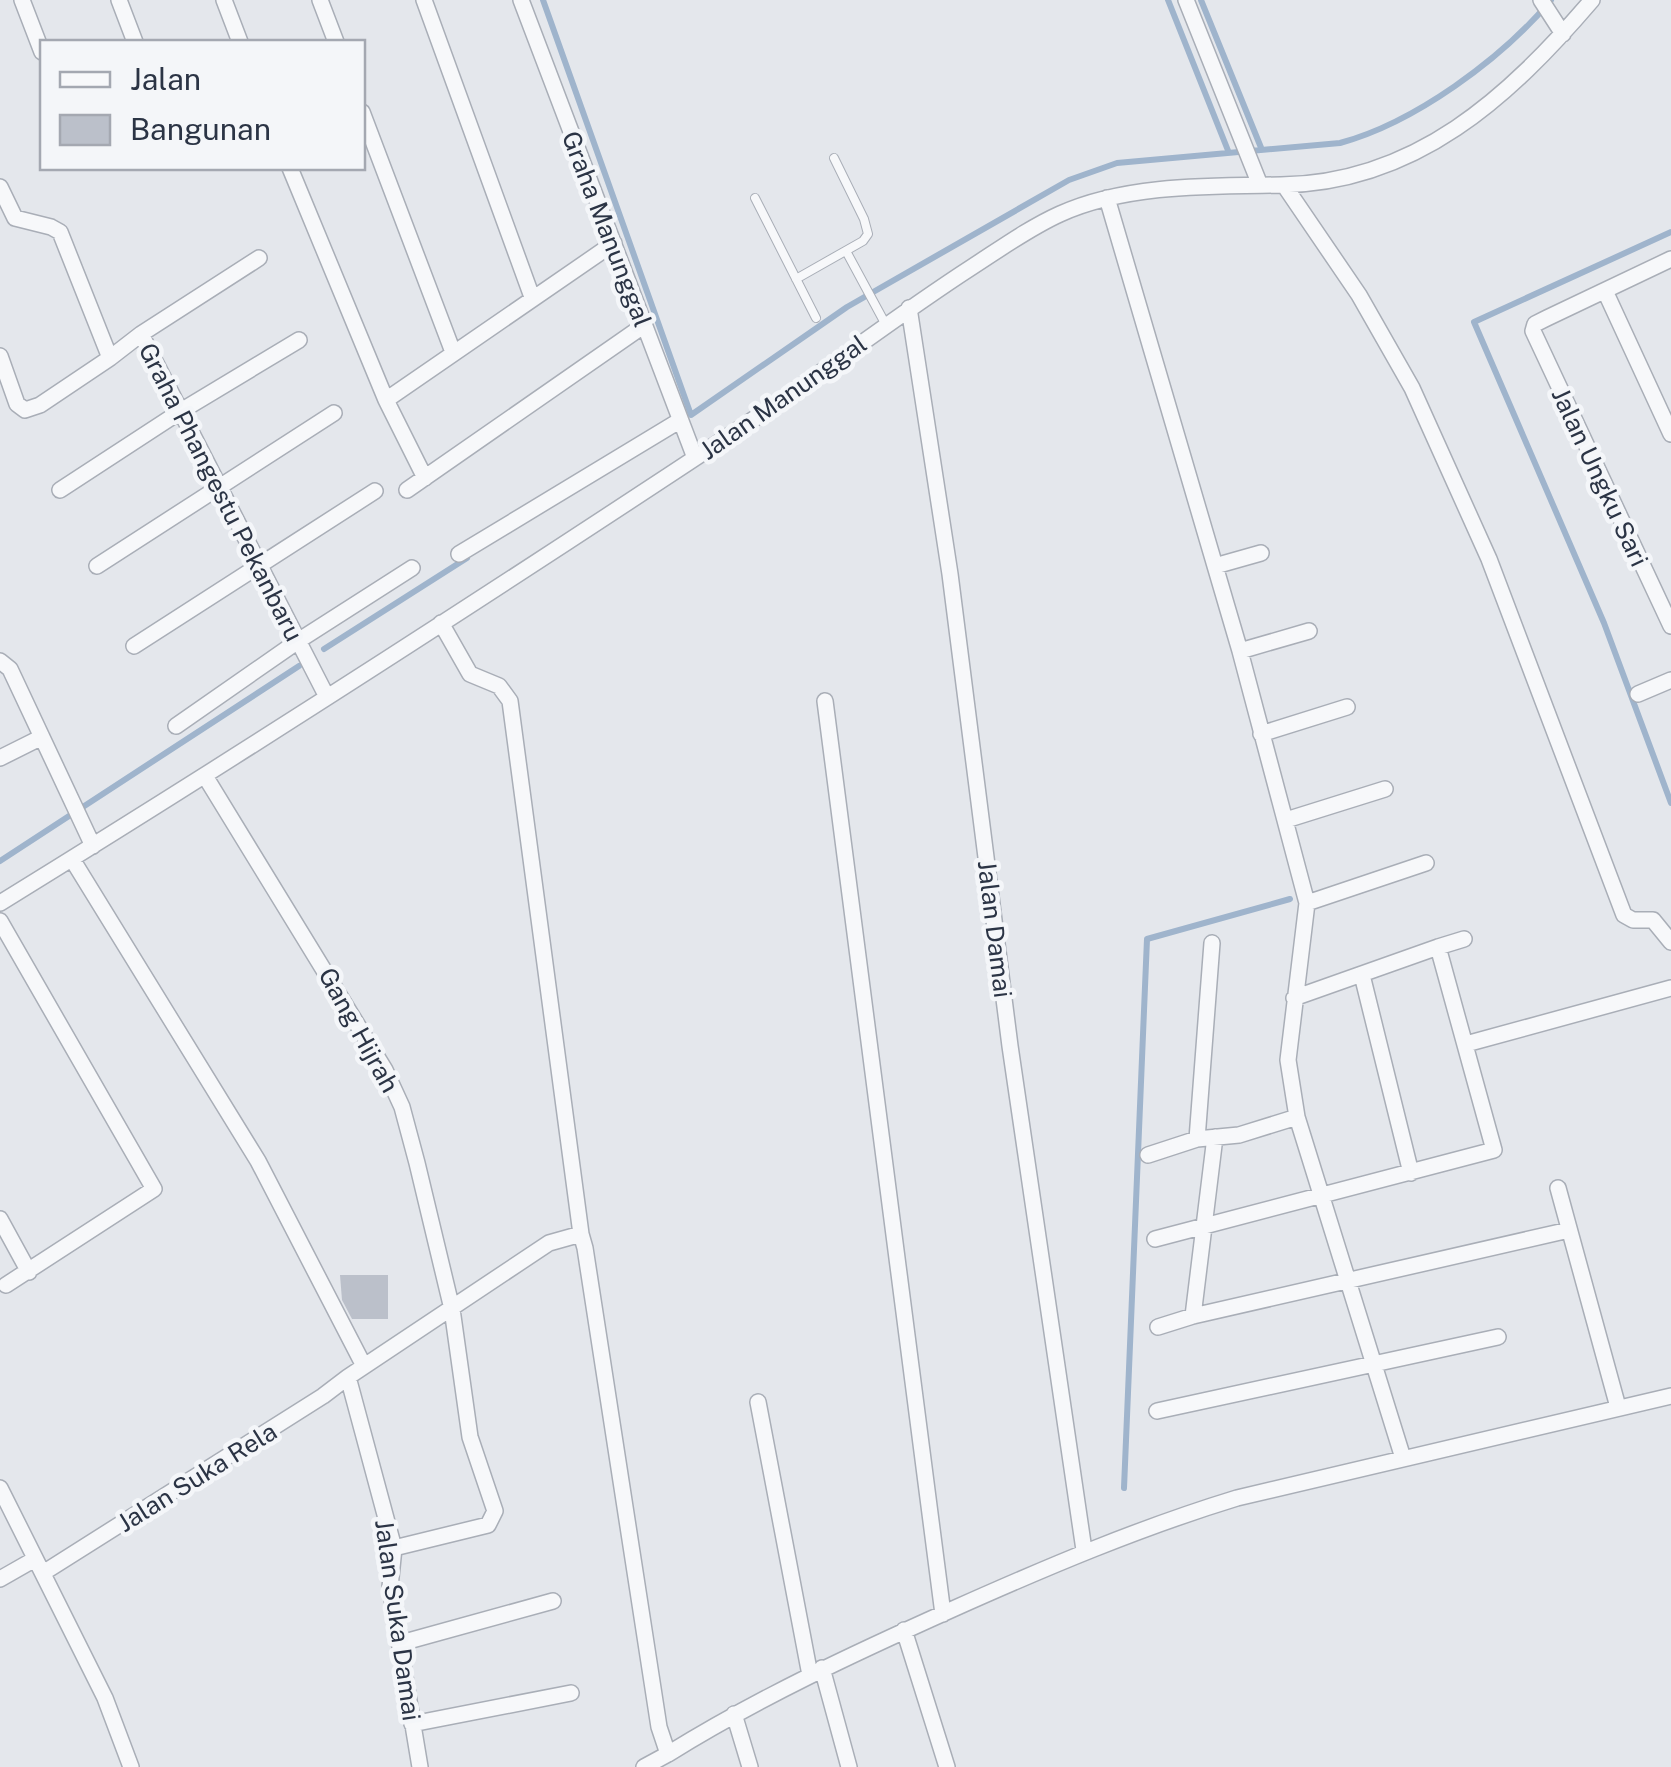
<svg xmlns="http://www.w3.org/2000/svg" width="1671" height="1767" viewBox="0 0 1671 1767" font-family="'Public Sans',sans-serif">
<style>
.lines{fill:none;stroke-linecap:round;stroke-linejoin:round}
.stream{stroke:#9fb4cc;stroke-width:6}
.building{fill:#bbc0ca}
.lane-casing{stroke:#a9aeb7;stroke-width:10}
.street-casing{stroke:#a9aeb7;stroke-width:18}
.lane{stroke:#f7f8fa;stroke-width:8}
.street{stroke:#f7f8fa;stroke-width:15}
.labels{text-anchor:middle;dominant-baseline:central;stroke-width:9;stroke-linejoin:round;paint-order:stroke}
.street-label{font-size:25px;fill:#2b3445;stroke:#f4f6f9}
</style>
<rect width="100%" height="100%" fill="#e4e7ec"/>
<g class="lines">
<path class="stream" d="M543,0L691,415L847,307L1069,180L1117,163L1340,143C1414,123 1502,59 1551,0
M1168,0L1229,153
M1201,0L1262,150
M1671,232L1474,322L1604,623L1671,803
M324,649L467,558
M0,861L299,666
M1124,1488L1147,939L1290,899"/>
</g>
<path class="building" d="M340,1275H388V1319H352L342,1300Z"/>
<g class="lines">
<g class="lane-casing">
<path id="lane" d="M755,198L816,318
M846,251L886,325
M796,279L863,241L868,234L864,219L834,158"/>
</g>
<g class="street-casing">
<path id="street" d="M22,0L42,52
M119,0L135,42
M224,0L240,42
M320,0L336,42
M424,0L532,297
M521,0L695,458
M1186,0L1260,185
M1541,0L1563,34
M362,112L453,352
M290,168L386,400
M1284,185L1359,295L1412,388L1489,559L1624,915L1633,920H1653L1671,942
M0,187L15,218L51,227L60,232L110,358L141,334L327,697
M1107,198L1240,651L1307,903L1288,1060L1297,1117
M1671,259L1547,318L1535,324L1533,331L1671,626
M1605,291L1671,434
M909,308L950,574L1010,1046L1084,1550
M141,334L259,258
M0,356L17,404L25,410L40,405L110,358
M425,478L386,400L614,243
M60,490L181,411L299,340
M407,490L643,326
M459,554L679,421
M97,566L334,413
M1215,566L1261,553
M441,623L470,674L499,686L510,701L581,1234
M134,646L375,491
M1240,651L1309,631
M0,661L10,669L93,846
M1638,694L1671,680
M825,701L943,1614
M176,726L298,641L412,568
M1261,734L1347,707
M0,758L42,737
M205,776L385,1070L402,1107L417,1163L452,1309L470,1437L495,1511L488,1525L394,1548
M1286,820L1385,789
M72,859L258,1161L364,1366
M0,903C247,751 491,593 733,433C814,380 890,320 972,267C1000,249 1029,228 1060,214C1126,184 1210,186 1281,185C1416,183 1509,97 1592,0
M1307,903L1426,863
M0,921L154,1189L6,1285
M1212,943L1197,1139L1239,1135L1297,1117L1403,1458
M1438,947L1464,939
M1362,975L1411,1173
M1466,1044L1671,988
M1148,1155L1197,1139
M1558,1188L1618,1407
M0,1219L29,1272
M1155,1239L1494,1150L1438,947L1294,998
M1193,1316L1215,1137
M1158,1327L1193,1316L1569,1230
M758,1402L810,1675
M1157,1411L1498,1337
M0,1488L105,1698L131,1767
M43,1573L323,1396L348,1377
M0,1579L35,1559
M904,1630L947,1767
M401,1643L553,1601
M822,1668L849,1767
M734,1714L750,1767
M412,1724L571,1693
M420,1767L390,1587L394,1548L348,1377L549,1243L581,1234L585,1248L659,1727L668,1754C760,1697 855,1653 953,1609C1047,1567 1139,1528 1237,1498L1671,1396
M644,1767L668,1754"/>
</g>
<use href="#lane" class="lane"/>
<use href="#street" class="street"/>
</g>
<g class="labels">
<g class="street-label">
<text transform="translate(607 229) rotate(69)">Graha Manunggal</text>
<text transform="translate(783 397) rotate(-35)">Jalan Manunggal</text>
<text transform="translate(1600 477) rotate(65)">Jalan Ungku Sari</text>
<text transform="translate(221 492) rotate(63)">Graha Phangestu Pekanbaru</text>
<text transform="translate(995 929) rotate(83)">Jalan Damai</text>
<text transform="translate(359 1030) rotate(61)">Gang Hijrah</text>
<text transform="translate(197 1477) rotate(-32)">Jalan Suka Rela</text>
<text transform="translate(398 1620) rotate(82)">Jalan Suka Damai</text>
</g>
</g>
<rect x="40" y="40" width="325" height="130" fill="#f4f6f9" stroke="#a4a8b1" stroke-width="2.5"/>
<rect x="60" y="72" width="50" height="15" fill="#f7f8fa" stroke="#a4a8b1" stroke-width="2.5"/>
<text x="130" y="90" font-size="30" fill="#2b3445">Jalan</text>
<rect x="60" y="115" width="50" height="30" fill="#bbc0ca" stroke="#a4a8b1" stroke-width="2.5"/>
<text x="130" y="140" font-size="30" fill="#2b3445">Bangunan</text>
</svg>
